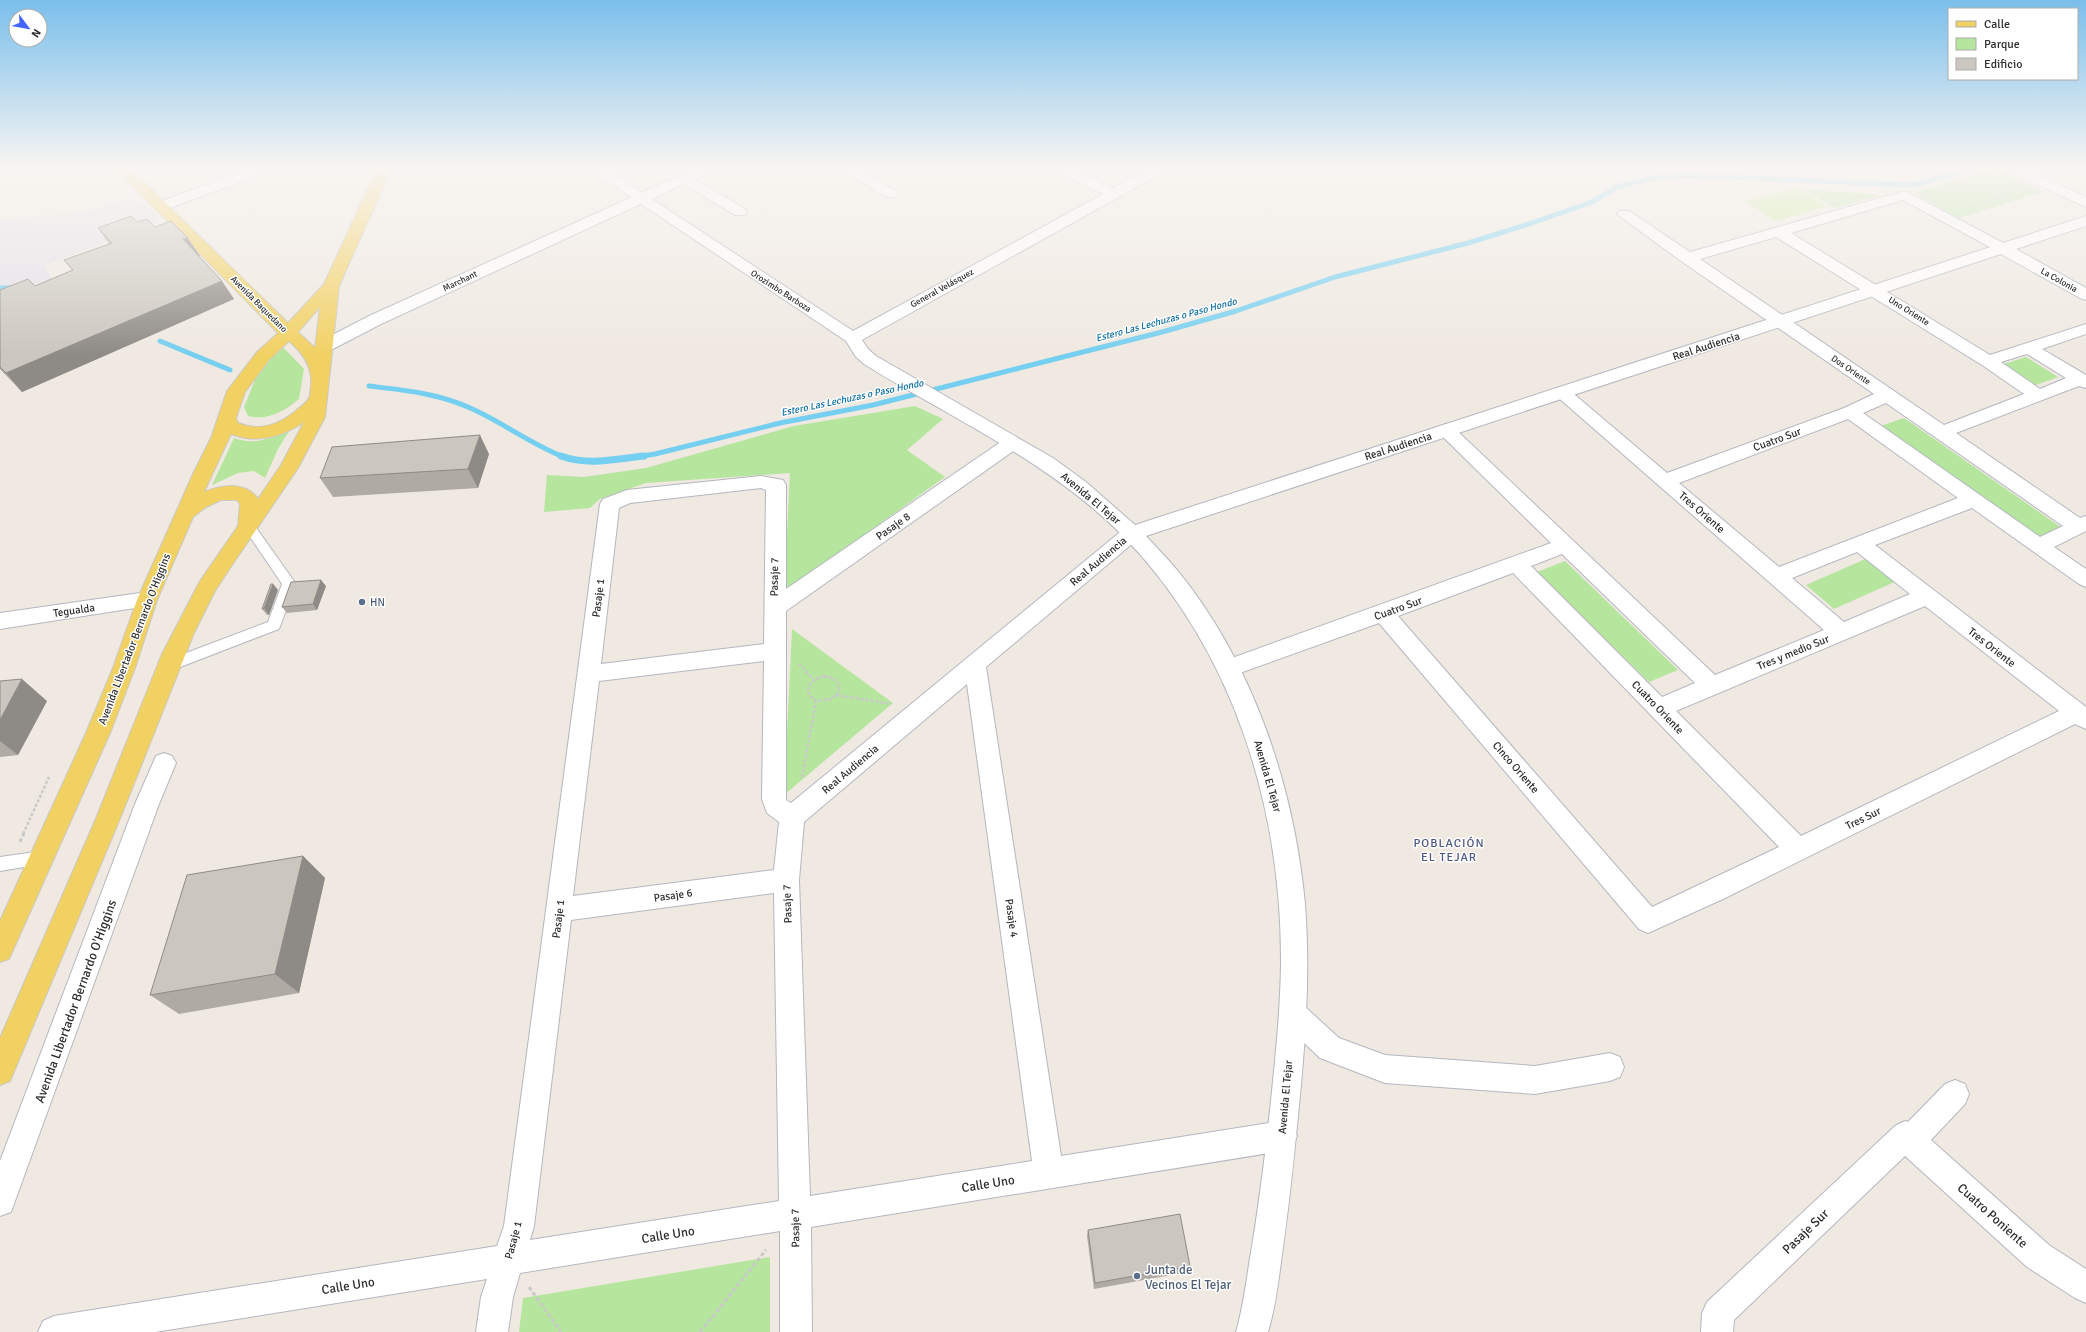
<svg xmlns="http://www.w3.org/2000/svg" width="2086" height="1332" font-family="Signika,sans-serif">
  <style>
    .industrial { fill: #e3e1e8 }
    .green { fill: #b6e59e }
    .pitch { fill: #c9ec9a }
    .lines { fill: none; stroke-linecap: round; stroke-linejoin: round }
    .stream-far1 { stroke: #75cff0; stroke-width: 5 }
    .stream { stroke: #75cff0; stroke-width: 7 }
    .lane-casing { stroke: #b4b7c1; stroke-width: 2 }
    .street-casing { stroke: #b4b7c1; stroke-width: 2 }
    .secondary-casing { stroke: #b4b7c1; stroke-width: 2 }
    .primary-casing { stroke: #c9c9c9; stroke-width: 2 }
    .path-far2 { stroke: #c9c9c9; stroke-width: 2; stroke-dasharray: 2 1.5; stroke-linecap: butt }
    .path-far1 { stroke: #c9c9c9; stroke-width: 2.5; stroke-dasharray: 3 2; stroke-linecap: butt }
    .path { stroke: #c9c9c9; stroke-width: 3; stroke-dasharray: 4 2.5; stroke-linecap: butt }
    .lane { fill: #fff; fill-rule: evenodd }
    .street { fill: #fff; fill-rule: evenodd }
    .secondary { fill: #fff; fill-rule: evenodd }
    .primary { fill: #f2d163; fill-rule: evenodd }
    .wall { fill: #afaba4 }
    .shaded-wall { fill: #8e8b86 }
    .building { fill: #cbc7bf; stroke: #8e8b86 }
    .service-dot { fill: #5c6f8a; stroke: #fff; stroke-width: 1.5 }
    .labels { text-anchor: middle; stroke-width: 3; stroke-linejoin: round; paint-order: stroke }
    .far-street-label { font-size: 9px; fill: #2e2e2e; stroke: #fff }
    .far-water-label { font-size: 10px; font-style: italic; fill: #0d6fa3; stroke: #fff }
    .street-label { font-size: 11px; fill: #2e2e2e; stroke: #fff }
    .service-label { font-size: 11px; fill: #4e5e75; stroke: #fff; text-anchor: start }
    .neighbourhood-label { font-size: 12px; letter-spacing: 1px; fill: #4d5680; stroke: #fff }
    .near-street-label { font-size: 13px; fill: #2e2e2e; stroke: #fff }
    .near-service-label { font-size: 13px; fill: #4e5e75; stroke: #fff; text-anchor: start }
  </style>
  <rect width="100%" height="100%" fill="#efe9e1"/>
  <path class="industrial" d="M132,196L146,205L161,221L43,266L56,283L0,315V220L84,212Z"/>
  <path class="green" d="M1992,169H1998L2042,192L1959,218L1914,193Z
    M1804,189L1882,195L1835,208Z
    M281,345L304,369L299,399C285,411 268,421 248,416L244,407L255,380Z
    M2026,357L2058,377L2036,385L2004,364Z
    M915,406L943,419L907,450L945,477L784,592L790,473L646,483L600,499L590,508L544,512L547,475L584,477L646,468L794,426Z
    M1904,418L2062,528L2038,538L1881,426Z
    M291,428L278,449L265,478L254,471L238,473L212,485L234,438C257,446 270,438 291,428Z
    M1870,557L1899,580L1834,609L1806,585Z
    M1565,561L1678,670L1649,682L1537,572Z
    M792,629L893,703L784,795Z
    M770,1257V1332H519L523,1298Z"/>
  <path class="pitch" d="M1797,188L1828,206L1775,221L1745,201Z"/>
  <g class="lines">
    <path class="stream-far1" d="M0,288H16
      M160,341L230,370
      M369,386C403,390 436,393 468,407C501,421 530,444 564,457
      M636,457L655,454L780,423L873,405L1162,332L1236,311L1335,277L1468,243L1529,224L1592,202L1617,187L1649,179L1683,175L1913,185L1974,169"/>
    <path class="stream" d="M561,456C588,466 616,459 644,456"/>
    <g class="lane-casing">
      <path id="lane" d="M248,521L252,522L296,584L279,629L175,669L170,670L165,669L163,665L165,661L268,622L282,584L242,525L244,522Z
        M42,851L48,853L50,858L48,863L0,871V857Z"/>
    </g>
    <g class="street-casing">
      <path id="street" d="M694,169H713L711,172L695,179L745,209L747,212L745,215H735L684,184L381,324L331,350L325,351L319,350L317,346L319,342L369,316Z
        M840,169H858L896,191L898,194L896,197H886Z
        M2008,169H2027L2086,197V207L2010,172Z
        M1905,191L2009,246L2012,249L2009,252H1999L1903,200L1791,233L1990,355L2086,324V334L2042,349L2086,375V388L2079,386L1956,433L2080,518L2086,516V531L2054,547L2086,569V587L2079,584L1972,508L1875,545L2086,707V729L2075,724L1723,899L1648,933L1639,929L1379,623L1237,674L1229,677L1221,674L1218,668L1221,662L1551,543L1440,434L1437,430L1440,426L1446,424L1452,426L1715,675L1824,630L1553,393L1556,389L1562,387L1568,389L1667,473L1844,408L1874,394L1681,261L1617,214L1619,211H1629L1690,252ZM1776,237L1982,365L2024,394L1944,425L1700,259ZM2027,354L2066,378L2040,389L2001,362ZM1886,403L2063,526L2040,537L1863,413ZM1848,419L1958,498L1779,567L1679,483ZM1857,552L1910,594L1844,622L1792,578ZM1562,554L1695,683L1662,697L1531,566ZM1513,573L1779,847L1652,907L1398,616ZM1925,606L2059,711L1801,836L1676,711Z
        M1012,437L1019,439L1021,443L1019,447L786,611V800L791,803L1125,528L1132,526L1139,528L1142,533L1139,538L986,667L1061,1156L1282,1121L1292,1126L1297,1136L1292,1146L1282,1151L811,1227L812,1332H780V1231L520,1273L513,1297L508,1332H476L481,1297L487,1279L155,1332H38L43,1321L54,1316L497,1246L504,1226L600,504L603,499L627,490L761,476L783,480L786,485V589L1005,439ZM761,488L766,490L764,644L601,664L619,508L630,503ZM764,661L762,799L767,813L779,822L774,870L573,896L599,681ZM967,684L1032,1161L810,1196L799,880L804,822ZM774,893L779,1201L530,1240L534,1226L571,920Z
        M147,592L154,595L157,600L154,605L0,629V613Z
        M164,753L172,756L176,763L159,804L15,1201L11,1212L0,1216V1161L135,804L156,756Z
        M1293,1001L1303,1005L1339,1038L1385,1055L1535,1066L1610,1053L1620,1057L1624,1067L1620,1077L1610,1081L1535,1094L1385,1083L1320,1058L1283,1023L1279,1014L1283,1005Z
        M1955,1080L1965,1084L1969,1094L1965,1104L1931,1140L2049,1245L2086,1269V1303L2075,1298L2027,1267L1905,1156L1734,1320L1733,1332H1701L1702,1313L1707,1302L1895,1126L1905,1121L1908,1122L1945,1084Z"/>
    </g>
    <g class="secondary-casing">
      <path id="secondary" d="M248,169H269L267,172L167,209H157L155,206L157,203Z
        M589,169H606L853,331L1103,194L1058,172L1056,169H1075L1113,188L1148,169H1166L1164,172L862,340L868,349L876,356L1053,458L1086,482L1135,525L2086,216V226L2016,249L2086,288V300L2080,298L2001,254L1146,536C1156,547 1167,558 1177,570C1253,663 1294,786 1305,904C1311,981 1304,1059 1296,1136C1292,1178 1287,1220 1281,1262C1278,1285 1275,1309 1268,1332H1236C1243,1308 1246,1283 1250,1258C1257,1218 1262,1178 1267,1138C1273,1081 1280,1022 1281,965C1282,809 1234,650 1123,536C1049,461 952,419 864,364L856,357L846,341Z"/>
    </g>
    <g class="primary-casing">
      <path id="primary" d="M116,169H131L288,323L324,284L377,169H391L339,286L325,417L298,468L230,568L215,591L194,633L119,821L10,1081L0,1085V1038L95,821L162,654L200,581L238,526L240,504L237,500H221L206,507L193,517L157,600L135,668L110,733L9,959L0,962V921L86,733L113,668L137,600L193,474L211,438L227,391L257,352L278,333ZM320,307L315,348L298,332ZM289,341C303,353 313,367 311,386C310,389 311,395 309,398C307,402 302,406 298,409C281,424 260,432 238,423L236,418L245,392L269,360ZM304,422L281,465L258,499C245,481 222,485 204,492L231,434C256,444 282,437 304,422Z"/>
    </g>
    <path class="path-far2" d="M1965,208L2011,193L2012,187"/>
    <path class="path-far1" d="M799,664L814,680
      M824,676C833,677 840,681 839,691L832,699L816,701L809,695L808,687L814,680Z
      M836,695L891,704
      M802,777L816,701
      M23,834L49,777"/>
    <path class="path" d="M20,842L24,833
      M529,1287L561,1332
      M700,1332L766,1250"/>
    <use href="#lane" class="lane"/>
    <use href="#street" class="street"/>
    <use href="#secondary" class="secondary"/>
    <use href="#primary" class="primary"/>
  </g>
  <path class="wall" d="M137,222L155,227L200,256H199L234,299L22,392L0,369V290L35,286L72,270L64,260L109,244L98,228Z
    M489,454L478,488L333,497L320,478Z
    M273,584L278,590L269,615H267L262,609Z
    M326,586L317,610L287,613L282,607Z
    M0,681L47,701L18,755L0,757Z
    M303,856L325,878L299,993L179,1014L150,995Z
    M1088,1230L1190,1266L1188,1272L1094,1289L1087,1236Z"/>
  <path class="shaded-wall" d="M188,238L200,256L195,258L183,239Z
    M222,281L234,299L22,392L6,373Z
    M480,435L489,454L478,488L468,469Z
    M321,580L326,586L317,610L313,604Z
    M273,584L278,590L269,615L264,608Z
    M22,679L47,701L18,755L0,741V720Z
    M303,856L325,878L299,993L275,974Z"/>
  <path class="building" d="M131,216L137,222L147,219L155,227L171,221L188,238L183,239L222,281L6,373L0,367V290L28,279L35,286L73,270L64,260L112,243L98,228Z
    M480,435L468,469L320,478L332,447Z
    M321,580L313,604L282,607L291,582Z
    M271,584H273L264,608L262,609Z
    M22,679L0,720V681Z
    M303,856L275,974L150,995L187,875Z
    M1180,1214L1190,1266L1095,1283L1088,1230Z"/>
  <linearGradient id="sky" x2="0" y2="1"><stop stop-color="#7abfeb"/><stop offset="0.47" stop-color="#f8f5f2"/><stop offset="1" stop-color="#f8f5f2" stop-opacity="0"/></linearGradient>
  <rect width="2086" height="356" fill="url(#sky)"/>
  <g class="service-dot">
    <circle cx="362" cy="602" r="4"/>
    <circle cx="1137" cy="1276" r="4"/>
  </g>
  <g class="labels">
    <g class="far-street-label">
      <text transform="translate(2059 280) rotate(29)" y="3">La Colonia</text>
      <text transform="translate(460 281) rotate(-25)" y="3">Marchant</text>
      <text transform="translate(942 288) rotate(-29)" y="3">General Velásquez</text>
      <text transform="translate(781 291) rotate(33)" y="3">Orozimbo Barboza</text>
      <text transform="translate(259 304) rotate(45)" y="3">Avenida Baquedano</text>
      <text transform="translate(1909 311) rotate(32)" y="3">Uno Oriente</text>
      <text transform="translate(1851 370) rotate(34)" y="3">Dos Oriente</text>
    </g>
    <g class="far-water-label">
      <text transform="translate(1166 319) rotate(-15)" y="4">Estero Las Lechuzas o Paso Hondo</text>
      <text transform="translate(852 397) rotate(-12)" y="4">Estero Las Lechuzas o Paso Hondo</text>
    </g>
    <g class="street-label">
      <text transform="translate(1706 346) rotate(-18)" y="4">Real Audiencia</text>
      <text transform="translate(1777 439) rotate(-20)" y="4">Cuatro Sur</text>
      <text transform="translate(1398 446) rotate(-18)" y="4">Real Audiencia</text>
      <text transform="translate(1091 498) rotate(40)" y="4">Avenida El Tejar</text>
      <text transform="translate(1702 512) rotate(41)" y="4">Tres Oriente</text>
      <text transform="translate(893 526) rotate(-35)" y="4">Pasaje 8</text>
      <text transform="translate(1098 561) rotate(-40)" y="4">Real Audiencia</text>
      <text transform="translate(774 577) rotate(-89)" y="4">Pasaje 7</text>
      <text transform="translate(598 598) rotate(-83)" y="4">Pasaje 1</text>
      <text transform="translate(1398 608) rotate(-20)" y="4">Cuatro Sur</text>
      <text transform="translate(74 610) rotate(-8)" y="4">Tegualda</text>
      <text transform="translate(134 639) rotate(-69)" y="4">Avenida Libertador Bernardo O'Higgins</text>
      <text transform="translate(1992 647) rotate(38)" y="4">Tres Oriente</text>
      <text transform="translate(1793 652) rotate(-22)" y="4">Tres y medio Sur</text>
      <text transform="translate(1658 707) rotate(46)" y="4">Cuatro Oriente</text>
      <text transform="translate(1516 767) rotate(49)" y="4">Cinco Oriente</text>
      <text transform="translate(850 769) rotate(-40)" y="4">Real Audiencia</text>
      <text transform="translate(1268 776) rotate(74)" y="4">Avenida El Tejar</text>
      <text transform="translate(1863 818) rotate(-26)" y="4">Tres Sur</text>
      <text transform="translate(673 895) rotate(-8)" y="4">Pasaje 6</text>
      <text transform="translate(787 904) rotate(-92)" y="4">Pasaje 7</text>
      <text transform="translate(1012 918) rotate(82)" y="4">Pasaje 4</text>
      <text transform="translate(558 919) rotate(-83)" y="4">Pasaje 1</text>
      <text transform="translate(1285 1097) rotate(-85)" y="4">Avenida El Tejar</text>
      <text transform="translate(795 1228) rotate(-91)" y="4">Pasaje 7</text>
      <text transform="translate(513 1240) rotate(-75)" y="4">Pasaje 1</text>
    </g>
    <g class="service-label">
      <text x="370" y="606">HN</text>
    </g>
    <g class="neighbourhood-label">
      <text x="1449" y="847">POBLACIÓN<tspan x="1449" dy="14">EL TEJAR</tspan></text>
    </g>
    <g class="near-street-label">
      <text transform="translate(75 1001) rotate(-70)" y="5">Avenida Libertador Bernardo O'Higgins</text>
      <text transform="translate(988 1183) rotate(-9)" y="5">Calle Uno</text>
      <text transform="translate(1993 1215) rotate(42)" y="5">Cuatro Poniente</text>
      <text transform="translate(1805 1231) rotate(-44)" y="5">Pasaje Sur</text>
      <text transform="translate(668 1234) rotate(-9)" y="5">Calle Uno</text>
      <text transform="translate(348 1285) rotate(-9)" y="5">Calle Uno</text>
    </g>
    <g class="near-service-label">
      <text x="1145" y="1274">Junta de<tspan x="1145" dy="15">Vecinos El Tejar</tspan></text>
    </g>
  </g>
  <rect x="1948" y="8" width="130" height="72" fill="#ffffff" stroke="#ababab"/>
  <rect x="1956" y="21" width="20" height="6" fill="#f2d163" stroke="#ababab"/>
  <text x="1984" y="28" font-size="12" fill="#2e2e2e">Calle</text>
  <rect x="1956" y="38" width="20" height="12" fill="#b6e59e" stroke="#ababab"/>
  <text x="1984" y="48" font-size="12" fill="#2e2e2e">Parque</text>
  <rect x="1956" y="58" width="20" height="12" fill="#cbc7bf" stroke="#ababab"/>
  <text x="1984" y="68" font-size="12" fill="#2e2e2e">Edificio</text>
  <g transform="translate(28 28) rotate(122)"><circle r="19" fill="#ffffff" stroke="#ababab"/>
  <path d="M0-3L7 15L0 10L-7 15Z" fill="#4264fb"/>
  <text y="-6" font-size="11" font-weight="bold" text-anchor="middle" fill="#2e2e2e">N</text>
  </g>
</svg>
